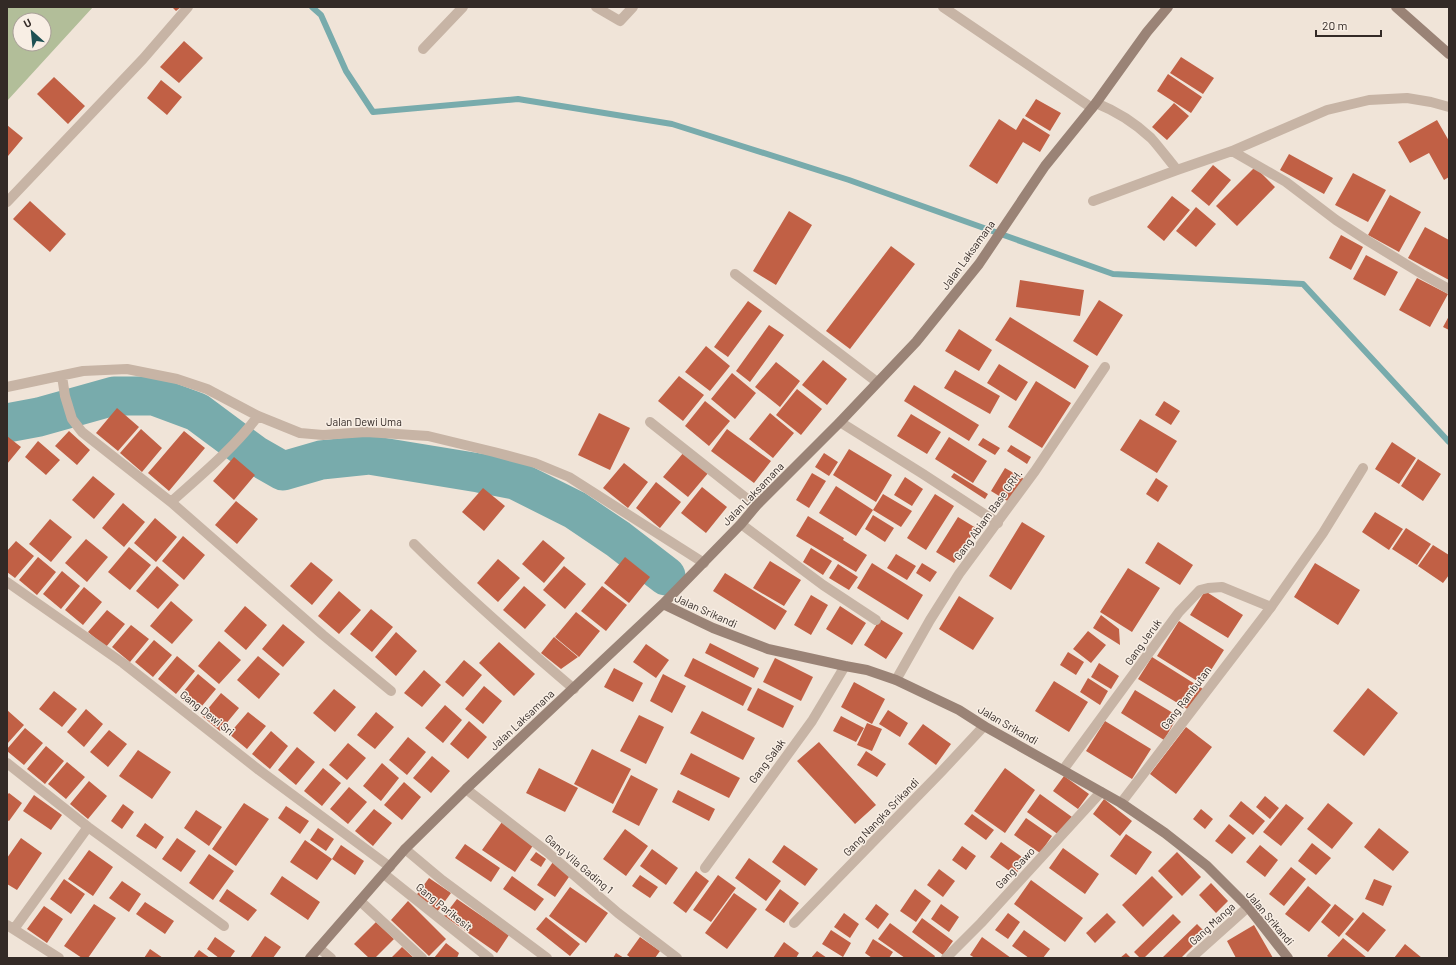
<svg xmlns="http://www.w3.org/2000/svg" width="1456" height="965" font-family="Barlow,sans-serif">
  <style>
    .green { fill: #b2be99; fill-rule: evenodd }
    .lines { fill: none; stroke-linecap: round; stroke-linejoin: round }
    .stream { stroke: #78abac; stroke-width: 6 }
    .river { stroke: #78abac; stroke-width: 39 }
    .building { fill: #c16045 }
    .lane { stroke: #c7b4a5; stroke-width: 10 }
    .street { stroke: #c7b4a5; stroke-width: 10 }
    .secondary { stroke: #9a8376; stroke-width: 10 }
    .labels { text-anchor: middle; stroke-width: 3; stroke-linejoin: round; paint-order: stroke }
    .street-label { font-size: 11px; fill: #332a26; stroke: #f8eee4 }
  </style>
  <rect width="100%" height="100%" fill="#f0e4d8"/>
  <path class="green" d="M7,7H93L7,101ZM20,20H44V44H20Z"/>
  <g class="lines">
    <path class="stream" d="M312,7L321,15L346,71L373,112L518,99L672,124L849,180L1113,274L1303,284L1449,442"/>
    <path class="river" d="M7,423L39,417L114,396H154L197,412L255,455L283,471L321,460L369,455L479,473L515,480L575,510L618,539L666,576"/>
  </g>
  <path class="building" d="M172,7H181L176,11Z
    M184,41L203,58L179,83L160,67Z
    M1181,57L1214,78L1203,94L1170,73Z
    M1168,74L1202,97L1191,113L1157,91Z
    M54,77L85,106L68,124L37,94Z
    M161,80L182,97L167,115L147,98Z
    M1036,99L1061,113L1050,131L1025,116Z
    M1174,103L1189,116L1167,140L1152,127Z
    M1023,118L1050,135L1040,152L1023,142L997,184L969,166L999,119L1016,130Z
    M1437,120L1449,141V177L1444,180L1429,153L1410,163L1398,142Z
    M7,125L23,138L8,156L7,155Z
    M1289,154L1333,178L1324,194L1280,170Z
    M1213,165L1231,180L1209,206L1191,191Z
    M1255,167L1275,187L1237,226L1216,206Z
    M1353,173L1386,190L1368,222L1335,205Z
    M1390,195L1421,212L1399,252L1368,235Z
    M1172,196L1190,210L1164,241L1147,227Z
    M30,201L66,234L50,252L13,219Z
    M1196,207L1216,224L1196,247L1176,231Z
    M789,211L812,225L776,285L753,271Z
    M1425,227L1449,240V280L1408,258Z
    M1341,235L1363,247L1351,270L1329,258Z
    M891,246L915,264L850,349L826,331Z
    M1366,255L1398,272L1385,296L1353,279Z
    M1417,278L1448,294L1430,327L1399,310Z
    M1020,280L1084,290L1080,316L1016,307Z
    M1099,300L1123,315L1097,356L1073,341Z
    M748,301L762,311L728,357L714,347Z
    M1449,316V330L1443,327Z
    M1010,317L1089,366L1075,389L995,340Z
    M769,325L784,335L750,382L736,371Z
    M959,329L992,350L979,371L945,351Z
    M706,346L730,366L710,391L685,372Z
    M823,360L847,379L827,405L802,385Z
    M776,362L800,381L780,407L755,387Z
    M999,364L1028,382L1016,401L987,383Z
    M955,370L1000,396L990,414L944,388Z
    M732,373L756,393L735,419L711,399Z
    M679,376L704,395L683,421L658,401Z
    M1036,381L1071,403L1042,448L1008,427Z
    M914,385L979,425L969,441L904,401Z
    M797,389L822,409L801,435L776,415Z
    M705,401L730,421L709,446L685,426Z
    M1164,401L1180,411L1171,425L1155,415Z
    M117,408L139,427L118,451L96,433Z
    M599,413L630,428L610,470L578,455Z
    M770,413L794,433L773,458L749,439Z
    M911,414L941,432L927,454L897,436Z
    M1140,419L1177,441L1157,473L1120,450Z
    M141,429L162,448L142,472L120,453Z
    M727,429L771,461L754,483L711,451Z
    M69,431L90,450L77,465L55,446Z
    M184,431L205,448L169,491L148,473Z
    M7,436L21,447L7,464Z
    M949,437L987,461L973,483L935,459Z
    M983,438L1000,448L995,455L978,445Z
    M38,441L60,460L46,475L25,457Z
    M1392,442L1416,458L1399,484L1375,469Z
    M1011,445L1031,457L1027,464L1007,451Z
    M849,449L892,475L876,502L833,475Z
    M684,452L709,472L688,497L663,477Z
    M824,453L838,462L829,476L815,467Z
    M234,457L255,475L234,500L213,481Z
    M1418,459L1441,474L1423,501L1401,486Z
    M624,463L648,482L628,508L603,488Z
    M1005,468L1024,479L1009,502L991,491Z
    M812,473L826,481L809,508L796,500Z
    M954,473L988,494L985,499L951,477Z
    M93,476L115,494L94,519L72,500Z
    M905,477L923,489L912,506L894,495Z
    M1156,478L1168,486L1158,502L1146,494Z
    M656,482L681,502L660,528L636,508Z
    M836,486L873,510L883,494L912,511L901,527L873,510L856,536L819,513Z
    M702,487L727,507L706,533L681,513Z
    M483,488L505,506L484,531L462,512Z
    M935,494L954,506L926,550L907,538Z
    M236,501L258,519L237,544L215,525Z
    M123,503L145,522L124,547L102,528Z
    M1375,512L1403,529L1389,550L1362,532Z
    M873,515L894,528L885,542L865,529Z
    M808,516L844,538L843,540L867,555L856,572L796,536Z
    M958,517L976,528L954,563L936,552Z
    M155,518L177,537L156,562L134,543Z
    M50,519L72,537L51,562L29,544Z
    M1022,522L1045,536L1011,590L989,576Z
    M1406,528L1431,544L1417,565L1392,549Z
    M183,536L205,555L184,580L162,561Z
    M86,539L108,557L87,582L65,563Z
    M543,540L565,558L544,583L522,564Z
    M16,541L34,556L15,578L7,572V551Z
    M1158,542L1193,565L1180,585L1145,563Z
    M1433,545L1449,555V575L1443,583L1418,566Z
    M129,547L151,565L130,590L108,572Z
    M811,548L832,561L823,575L803,562Z
    M896,554L916,566L907,580L887,568Z
    M38,557L56,572L37,595L19,580Z
    M625,557L650,577L629,603L604,583Z
    M498,559L520,578L498,602L477,583Z
    M770,561L801,580L784,606L753,588Z
    M311,562L333,580L312,605L290,586Z
    M872,563L923,595L908,620L857,588Z
    M922,563L937,572L930,582L916,573Z
    M1315,563L1360,590L1338,625L1294,597Z
    M838,564L858,577L849,590L829,578Z
    M157,566L179,585L158,609L136,591Z
    M564,566L586,584L565,609L543,590Z
    M1128,568L1160,588L1132,632L1100,612Z
    M62,571L80,586L61,609L43,594Z
    M725,573L787,611L775,630L713,591Z
    M524,586L546,605L525,629L503,610Z
    M602,586L627,605L606,631L581,611Z
    M84,587L102,602L83,625L65,610Z
    M339,591L361,610L339,634L318,616Z
    M1205,591L1243,615L1228,638L1190,615Z
    M811,595L828,605L811,635L794,625Z
    M959,596L994,618L973,650L939,629Z
    M171,601L193,620L172,644L150,626Z
    M245,606L267,625L246,650L224,631Z
    M840,606L866,623L852,645L826,629Z
    M371,609L393,627L372,652L350,634Z
    M107,610L125,624L106,647L88,632Z
    M576,612L600,631L579,657L555,637Z
    M1101,615L1119,629L1120,645L1093,628Z
    M880,619L903,633L886,659L864,645Z
    M1179,621L1224,650L1202,684L1157,656Z
    M283,624L305,642L283,667L262,649Z
    M131,625L149,639L130,662L112,647Z
    M1088,631L1106,645L1091,663L1073,649Z
    M396,632L417,651L396,676L375,657Z
    M554,637L578,657L561,669L541,653Z
    M154,640L172,655L153,677L135,662Z
    M219,641L241,660L219,684L198,666Z
    M499,642L535,674L514,696L479,663Z
    M710,643L759,668L754,678L705,653Z
    M646,644L669,660L656,678L633,662Z
    M1068,652L1084,662L1076,675L1060,665Z
    M177,656L195,671L176,694L158,679Z
    M258,656L280,674L259,699L237,680Z
    M1152,657L1203,689L1189,710L1138,679Z
    M693,658L752,688L743,706L684,676Z
    M775,658L813,677L801,701L763,682Z
    M464,660L482,675L463,697L445,682Z
    M1099,663L1119,676L1111,689L1091,677Z
    M614,668L643,683L633,702L604,687Z
    M424,670L441,685L422,707L404,693Z
    M198,674L216,689L197,712L179,697Z
    M663,674L686,686L672,713L650,701Z
    M1088,678L1108,691L1100,705L1080,692Z
    M1054,681L1088,702L1069,732L1035,711Z
    M854,682L885,699L872,724L841,707Z
    M484,686L502,701L483,724L465,709Z
    M758,688L794,706L783,728L747,710Z
    M1368,688L1398,713L1364,756L1333,731Z
    M334,689L356,707L335,732L313,713Z
    M1135,690L1178,716L1164,740L1121,713Z
    M54,691L77,709L62,727L39,709Z
    M221,693L239,708L220,731L202,716Z
    M445,705L462,720L443,743L425,728Z
    M86,709L103,724L84,747L67,732Z
    M7,710L24,725L7,744Z
    M888,710L908,723L900,737L879,724Z
    M702,711L755,738L743,760L690,733Z
    M248,712L266,726L247,749L229,734Z
    M376,712L394,727L375,749L357,735Z
    M639,715L664,727L646,764L620,751Z
    M841,716L864,728L856,742L833,731Z
    M469,721L487,737L468,759L450,744Z
    M1105,721L1151,749L1132,779L1086,751Z
    M867,723L882,729L872,751L857,745Z
    M923,724L951,744L936,765L908,744Z
    M1186,727L1212,747L1176,794L1150,774Z
    M25,728L43,743L24,765L7,751V749Z
    M109,730L127,744L108,767L90,752Z
    M271,731L288,746L270,769L252,754Z
    M408,737L426,752L407,775L389,760Z
    M819,742L876,805L855,824L797,761Z
    M348,743L366,758L347,780L329,765Z
    M46,746L64,761L45,784L27,769Z
    M297,747L315,762L296,785L278,770Z
    M592,749L631,769L613,804L574,784Z
    M138,750L171,772L152,799L119,776Z
    M866,751L886,764L877,777L857,765Z
    M691,753L740,778L729,798L680,774Z
    M432,756L450,771L431,793L413,778Z
    M67,762L85,777L66,799L48,784Z
    M382,763L399,778L381,801L363,786Z
    M323,768L341,783L322,806L304,791Z
    M539,768L578,788L565,812L526,793Z
    M1005,768L1035,790L1005,833L974,811Z
    M631,775L658,789L639,826L612,812Z
    M1064,776L1089,794L1078,809L1053,791Z
    M89,781L107,796L88,819L70,804Z
    M404,782L421,797L402,820L384,805Z
    M349,787L367,802L348,824L330,809Z
    M678,790L715,809L709,821L672,802Z
    M9,793L22,803L9,821L7,820V795Z
    M1040,794L1072,817L1059,835L1027,812Z
    M34,795L62,815L51,830L23,811Z
    M1265,796L1279,808L1270,819L1256,807Z
    M1104,799L1132,821L1120,836L1093,814Z
    M1241,801L1265,821L1253,835L1229,816Z
    M244,803L269,819L236,866L212,849Z
    M1328,803L1353,823L1332,849L1307,829Z
    M123,804L134,812L122,829L111,821Z
    M1286,804L1304,818L1281,846L1263,832Z
    M286,806L309,821L300,834L278,818Z
    M374,809L392,823L373,846L355,831Z
    M1201,809L1213,819L1205,829L1193,819Z
    M196,810L222,827L209,846L184,828Z
    M972,814L994,830L986,840L964,824Z
    M1026,818L1052,836L1040,853L1014,835Z
    M502,822L534,844L515,872L482,850Z
    M145,823L164,837L156,849L136,836Z
    M1229,824L1246,838L1232,854L1215,841Z
    M318,828L334,839L326,851L310,840Z
    M1379,828L1409,852L1393,871L1364,847Z
    M625,829L648,846L626,876L603,859Z
    M1126,834L1152,852L1136,875L1110,856Z
    M21,838L42,853L17,890L7,884V858Z
    M177,838L196,851L181,872L162,859Z
    M305,840L332,859L317,880L290,862Z
    M1001,842L1026,860L1015,875L990,857Z
    M1312,843L1331,858L1316,875L1298,861Z
    M465,844L500,868L491,882L455,858Z
    M341,845L364,861L355,875L332,859Z
    M784,845L818,869L805,886L772,862Z
    M1260,845L1278,860L1265,877L1246,862Z
    M962,846L976,856L966,870L952,860Z
    M1063,848L1099,874L1085,894L1049,868Z
    M652,849L678,868L666,885L640,866Z
    M89,850L113,867L93,896L68,879Z
    M536,852L546,859L541,867L530,860Z
    M1177,852L1201,877L1182,896L1158,871Z
    M209,854L234,871L213,900L189,883Z
    M749,858L781,881L766,901L735,878Z
    M553,862L571,874L555,897L537,885Z
    M1291,867L1306,879L1284,906L1269,894Z
    M939,869L955,881L943,897L927,885Z
    M696,871L709,881L686,913L673,903Z
    M640,875L658,887L650,898L632,886Z
    M718,875L736,888L711,922L693,910Z
    M282,876L320,902L308,920L270,894Z
    M512,876L544,899L535,911L503,889Z
    M1152,876L1173,897L1143,927L1122,905Z
    M429,878L451,893L437,912L415,897Z
    M64,879L85,894L71,914L50,899Z
    M1374,879L1392,886L1383,906L1365,899Z
    M1031,880L1083,918L1065,942L1014,904Z
    M122,881L141,894L129,912L109,898Z
    M1211,883L1228,901L1216,913L1199,895Z
    M1308,886L1331,905L1309,932L1285,914Z
    M570,887L608,913L586,943L549,916Z
    M227,889L257,910L248,921L219,901Z
    M780,889L799,903L784,923L765,910Z
    M915,889L931,901L916,922L900,911Z
    M734,893L757,909L727,949L705,933Z
    M457,899L509,935L497,953L444,916Z
    M408,901L446,939L429,956L391,920Z
    M145,902L174,921L165,934L136,914Z
    M94,904L116,918L88,958H82L64,946Z
    M876,904L889,914L878,929L865,919Z
    M941,904L959,917L949,932L931,919Z
    M1335,904L1354,919L1339,937L1321,922Z
    M44,906L63,919L47,943L27,929Z
    M1363,912L1386,930L1368,952L1345,934Z
    M844,913L859,924L850,938L834,927Z
    M1008,913L1020,922L1008,939L995,930Z
    M1107,913L1116,922L1095,943L1086,933Z
    M1173,914L1181,922L1144,958H1140L1134,952Z
    M546,917L580,944L570,956L536,929Z
    M922,918L953,941L943,955L912,932Z
    M376,922L394,939L375,958H369L354,944Z
    M890,923L935,956L934,958H905L878,939Z
    M1197,924L1206,933L1181,958H1162Z
    M1254,925L1273,958H1236L1227,941Z
    M831,930L851,943L843,957L822,944Z
    M1024,930L1050,949L1043,958H1029L1012,946Z
    M265,936L281,947L273,958H250Z
    M215,937L235,951L230,958H219L207,949Z
    M640,937L660,951L655,958H631L627,955Z
    M982,937L1011,958H975L970,955Z
    M1343,938L1367,958H1330L1327,956Z
    M873,939L893,952L889,958H872L865,953Z
    M784,942L799,953L796,958H773Z
    M446,943L459,953L457,958H434Z
    M1405,944L1422,958H1394Z
    M402,947L414,958H391Z
    M150,949L163,958H144Z
    M199,950L210,958H193Z
    M817,951L827,958H811Z
    M616,953L624,958H613Z
    M1126,953L1131,958H1120Z"/>
  <g class="lines">
    <path class="lane" d="M896,680L930,620L959,574L1035,471L1105,367
      M1063,770L1179,612L1200,590L1208,588L1222,587L1271,607L1323,533L1363,468
      M360,901L422,958
      M319,948L331,958"/>
    <path class="street" d="M596,7L620,21L633,7
      M943,7L1092,108
      M423,49L463,7
      M1096,103C1116,111 1135,123 1151,138C1160,148 1168,159 1177,170
      M1232,151L1286,182L1336,220L1368,241L1422,274L1449,289
      M1093,201L1177,170L1232,151L1327,110L1369,100L1407,98L1431,102L1449,107
      M7,202L143,59L188,7
      M735,274L877,382
      M62,376L65,396L72,419L82,432L171,502L323,635L391,691
      M7,387L83,371L127,369L177,379L207,389L258,416L300,433L323,435L366,432L428,436L494,452L535,463L569,477L704,563
      M650,422L756,506
      M840,422L923,474L998,523
      M171,502C201,475 233,449 258,416
      M741,524L823,585L876,620
      M414,544C465,595 519,642 574,689
      M7,582L123,663L259,770L390,867
      M7,763L88,827L224,926
      M466,789L546,851L618,913L677,958
      M1121,803L1271,607
      M405,849L442,880L547,958
      M705,868L812,721L845,666
      M384,874L489,958
      M794,923L942,771L984,726
      M7,925L59,958
      M14,929L88,827
      M946,958L981,923L1101,792
      M1191,958L1248,907"/>
    <path class="secondary" d="M1396,7L1449,54
      M663,604L713,628L768,649L845,666L867,670L896,680L959,710L984,726L1121,803L1165,833L1207,866L1248,907L1288,958
      M310,958L405,849L466,789L663,604L741,524L756,506L840,422L916,342L979,264L1045,166L1096,103L1147,32L1168,7"/>
  </g>
  <g class="labels">
    <g class="street-label">
      <text transform="translate(968 255) rotate(-54)" y="4">Jalan Laksamana</text>
      <text x="364" y="426">Jalan Dewi Uma</text>
      <text transform="translate(753 494) rotate(-46)" y="4">Jalan Laksamana</text>
      <text transform="translate(988 515) rotate(-54)" y="4">Gang Abiam Base GRH.</text>
      <text transform="translate(706 611) rotate(24)" y="4">Jalan Srikandi</text>
      <text transform="translate(1143 642) rotate(-54)" y="4">Gang Jeruk</text>
      <text transform="translate(1186 698) rotate(-53)" y="4">Gang Rambutan</text>
      <text transform="translate(207 713) rotate(38)" y="4">Gang Dewi Sri</text>
      <text transform="translate(522 720) rotate(-43)" y="4">Jalan Laksamana</text>
      <text transform="translate(1008 725) rotate(30)" y="4">Jalan Srikandi</text>
      <text transform="translate(767 761) rotate(-53)" y="4">Gang Salak</text>
      <text transform="translate(881 817) rotate(-46)" y="4">Gang Nangka Srikandi</text>
      <text transform="translate(579 864) rotate(40)" y="4">Gang Vila Gading 1</text>
      <text transform="translate(1015 868) rotate(-47)" y="4">Gang Sawo</text>
      <text transform="translate(444 907) rotate(39)" y="4">Gang Parikesit</text>
      <text transform="translate(1270 918) rotate(50)" y="4">Jalan Srikandi</text>
      <text transform="translate(1212 924) rotate(-42)" y="4">Gang Manga</text>
    </g>
  </g>
  <rect width="1456" height="965" fill="none" stroke="#332a26" stroke-width="16"/>
  <g transform="translate(32 32) rotate(333)"><circle r="19" fill="#f8eee4" stroke="#a9a098"/>
  <path d="M0-3L7 15L0 10L-7 15Z" fill="#1d5053"/>
  <text y="-6" font-size="11" font-weight="bold" text-anchor="middle" fill="#332a26">U</text>
  </g>
  <path d="M1316 30v6h65v-6" fill="none" stroke="#332a26" stroke-width="2"/>
  <text x="1322" y="30" font-size="12" fill="#332a26" stroke="#f8eee4" stroke-width="3" paint-order="stroke">20 m</text>
</svg>
